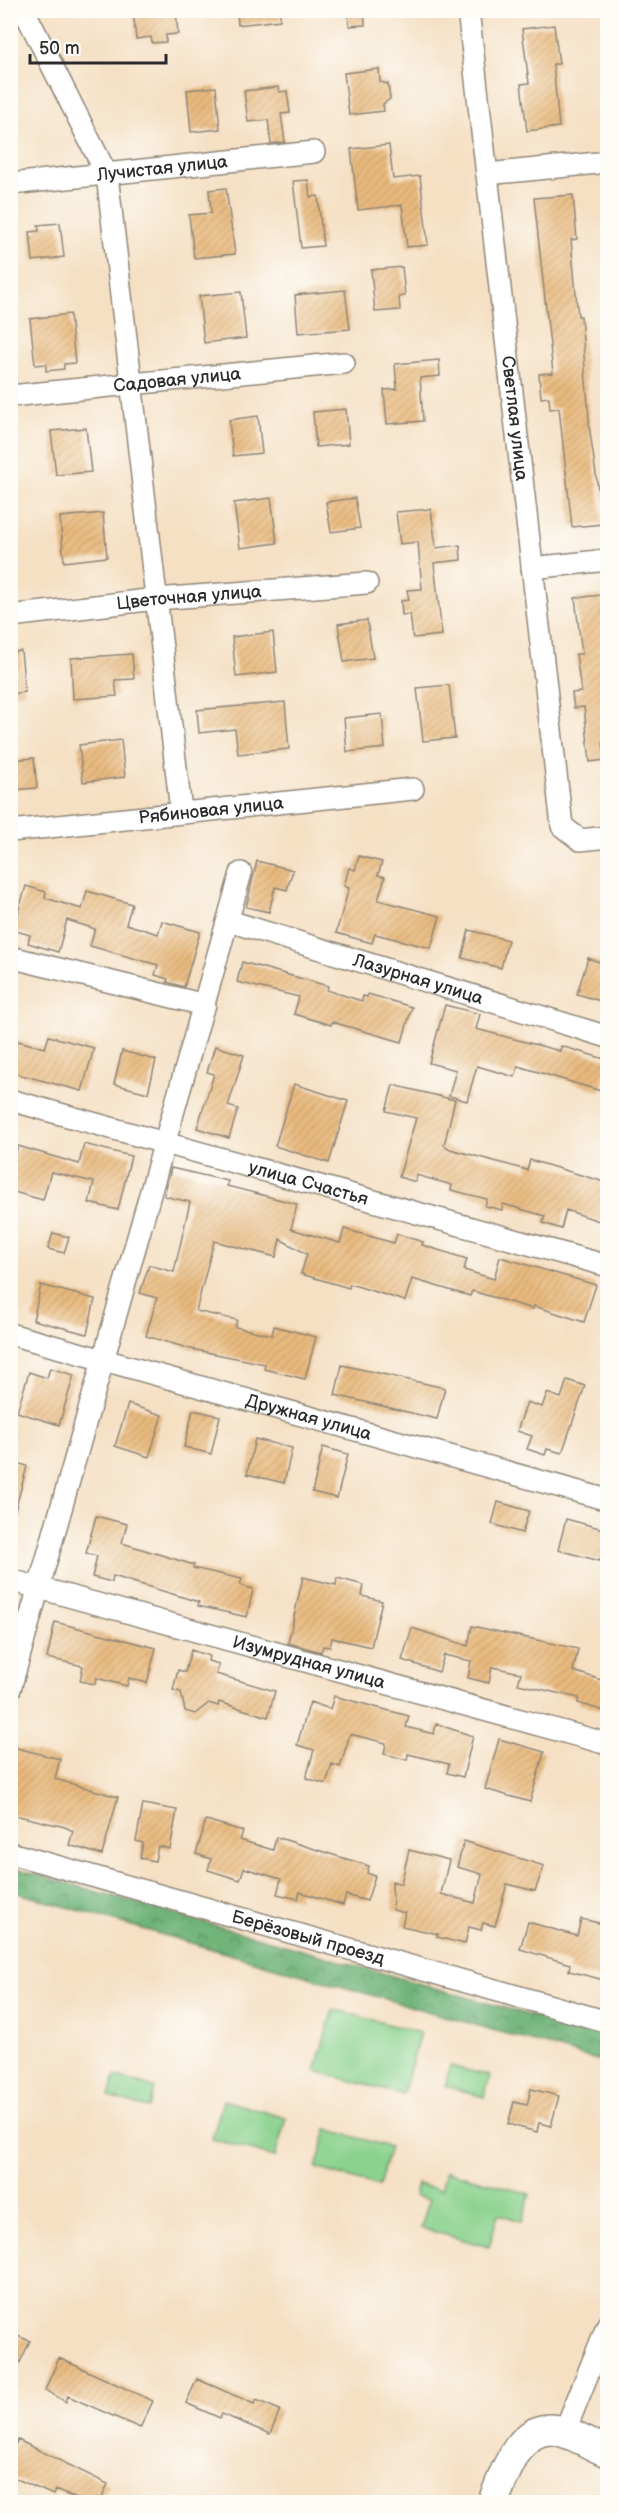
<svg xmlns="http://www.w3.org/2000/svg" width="618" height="2513" font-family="'Balsamiq Sans',sans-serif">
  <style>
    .forest { fill: url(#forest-crowns); stroke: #4e7052; stroke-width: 1.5 }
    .pitch { fill: #8bd28e; stroke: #5b7e5c; stroke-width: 1.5 }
    .building { fill: url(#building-hatch) }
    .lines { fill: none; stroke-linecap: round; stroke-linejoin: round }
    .street-casing { stroke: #908678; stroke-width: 24 }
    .secondary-casing { stroke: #908678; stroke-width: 33 }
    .street { stroke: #fff; stroke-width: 21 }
    .secondary { stroke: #fff; stroke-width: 30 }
    .labels { text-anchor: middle; stroke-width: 4.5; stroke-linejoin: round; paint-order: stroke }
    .street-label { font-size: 18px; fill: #2b2b2b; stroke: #fdfcf7 }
  </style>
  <defs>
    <pattern id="forest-crowns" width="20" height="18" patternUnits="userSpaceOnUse" patternTransform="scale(1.5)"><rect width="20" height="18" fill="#70b479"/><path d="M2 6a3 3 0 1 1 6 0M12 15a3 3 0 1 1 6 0" fill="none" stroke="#5c9363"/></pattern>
    <pattern id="building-hatch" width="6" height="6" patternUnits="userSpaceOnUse" patternTransform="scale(1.5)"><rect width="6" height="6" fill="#e9ba7e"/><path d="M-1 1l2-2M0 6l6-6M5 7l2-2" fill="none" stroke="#c8a06d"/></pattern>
  </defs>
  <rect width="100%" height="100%" fill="#fdfcf7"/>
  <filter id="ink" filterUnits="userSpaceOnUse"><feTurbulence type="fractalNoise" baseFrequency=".0167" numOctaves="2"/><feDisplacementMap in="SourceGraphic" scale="12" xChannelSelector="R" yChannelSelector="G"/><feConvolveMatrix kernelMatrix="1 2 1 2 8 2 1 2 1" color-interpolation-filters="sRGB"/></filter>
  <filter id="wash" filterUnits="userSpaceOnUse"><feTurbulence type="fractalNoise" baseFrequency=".008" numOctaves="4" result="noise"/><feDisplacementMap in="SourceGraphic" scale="24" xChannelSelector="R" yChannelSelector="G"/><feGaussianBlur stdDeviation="1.35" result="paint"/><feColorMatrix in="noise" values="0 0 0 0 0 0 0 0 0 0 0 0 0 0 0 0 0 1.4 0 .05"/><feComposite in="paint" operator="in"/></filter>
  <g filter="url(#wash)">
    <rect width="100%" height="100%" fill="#f5e0c4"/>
    <path class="forest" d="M11,1867L607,2037V2063L11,1891Z"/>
    <path class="pitch" d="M333,2009L420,2033L403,2095L315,2071Z
      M450,2066L490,2076L484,2097L445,2086Z
      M115,2076L155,2088L149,2108L109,2097Z
      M223,2100L286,2118L275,2157L212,2139Z
      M327,2129L390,2147L379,2186L316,2168Z
      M446,2171L530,2194L522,2221L498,2214L489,2247L421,2228L429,2200L414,2196L417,2184L441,2190Z"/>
    <g id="blocks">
      <path class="building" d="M133,10H176L178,34L166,35V42L152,43L151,37L136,39Z
        M237,10H280V20L238,25Z
        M348,10H364L365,25L349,26Z
        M554,25L559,64H553L559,127L527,131L521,84L529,83L522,29Z
        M379,69L380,82L388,84L390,99L383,104L384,111L349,115L344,73Z
        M216,87L220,129L191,132L187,90Z
        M278,87L279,92L287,91L290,113L281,114L285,142L271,144L268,120L248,122L244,91Z
        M389,145L393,179L420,176L428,245L407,247L402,205L358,210L351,149Z
        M308,180L310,197L318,196L323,246L301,248L293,181Z
        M226,188L235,254L194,258L189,215L211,213L209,190Z
        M573,195L577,239L571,240L578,316H581L590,432L603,524L572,527L559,408L550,409L549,397L541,398L539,374L553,373L534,198Z
        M60,223L64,257L33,261L30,232L39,231L38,225Z
        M402,267L405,296L399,297L400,310L375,312L371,270Z
        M345,290L350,329L298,333L295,295Z
        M241,292L246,338L204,343L199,296Z
        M70,314L75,363L64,364V369L46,371V364L35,365L30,319Z
        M439,360L440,376L420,378L423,421L387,424L384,390L397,389L395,364Z
        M346,409L349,444L316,447L313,412Z
        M258,416L262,453L233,456L229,420Z
        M86,428L91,472L56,475L51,431Z
        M271,498L277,543L240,548L234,503Z
        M355,498L360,528L331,532L326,502Z
        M431,509L436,548L460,545L461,560L434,563L442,635L413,638L410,614L402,615L401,601L409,600L407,590L422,589L418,542L400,544L396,512Z
        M103,513L107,557L64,562L60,517Z
        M601,595L608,654V682L604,683L608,741L603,742L605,760L590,762L584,707L574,708L572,693L581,692L576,654H582L575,598Z
        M367,620L373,658L344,662L338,624Z
        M273,632L277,672L236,677L232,637Z
        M21,651L25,692L10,694V652Z
        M132,654L134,679L115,680L117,696L73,699L71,658Z
        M449,685L455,738L423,741L417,688Z
        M285,702L289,749L238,754L235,729L199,733L197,710Z
        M382,714L385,748L347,752L344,718Z
        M121,740L125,777L83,782L79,745Z
        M34,758L37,788L10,790V760Z
        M359,856L382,862L378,875L385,877L378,900L440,916L431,948L375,934L372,943L336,933L349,888L344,886L349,868L355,870Z
        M257,861L293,870L287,890L275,887L269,912L246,907Z
        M26,886L46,892L45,898L82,909L87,891L132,904L126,924L158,934L162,921L200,932L184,987L167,982L168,979L155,975L158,965L90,946L95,929L67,920L58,952L28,943L30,935L13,930Z
        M469,930L508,940L501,968L462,958Z
        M588,958L608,965V1003L577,994Z
        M242,962L328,986L327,990L362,1001L363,996L367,997L368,994L412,1007L402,1042L332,1022L331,1025L294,1014L299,997L237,982Z
        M445,1005L480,1014L476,1029L560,1051L561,1046L608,1060L601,1091L518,1066L515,1077L477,1066L467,1101L449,1096L456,1070L429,1063Z
        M49,1036L94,1048L82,1091L10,1072V1039L45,1048Z
        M215,1046L244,1055L228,1106L238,1109L229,1138L197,1128L214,1074L207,1072Z
        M122,1051L156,1060L148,1093L114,1084Z
        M294,1084L348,1101L329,1163L275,1146Z
        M393,1085L455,1100L444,1145L450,1149L527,1170L530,1160L608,1183V1224L566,1210L561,1229L543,1223L545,1216L503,1204L502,1210L485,1206L487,1199L451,1190L452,1185L416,1175V1182L399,1177L416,1118L386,1111Z
        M84,1144L131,1156L118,1210L89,1203L94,1182L51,1172L43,1200L10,1191V1171L18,1146L79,1164Z
        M171,1168L228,1181L227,1186L297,1204L291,1229L340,1243L344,1229L394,1243L397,1234L423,1242L422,1245L467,1259L464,1270L494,1279L500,1257L596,1285L584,1322L534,1306L533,1309L472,1291L470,1296L412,1279L405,1301L350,1284L349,1288L301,1274L307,1254L280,1239L276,1257L214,1241L196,1311L237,1320L235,1327L272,1335L274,1326L316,1337L305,1379L264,1369L265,1364L191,1349L146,1336L157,1298L140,1293L149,1265L174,1272L190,1202L164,1196Z
        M53,1233L69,1237L64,1253L48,1249Z
        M41,1285L95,1299L87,1334L33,1320Z
        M342,1365L445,1388L437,1419L335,1395Z
        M50,1368L74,1375L59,1425L17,1412L29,1372L47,1378Z
        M567,1380L585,1386L562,1453L547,1449L545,1455L527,1449L532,1436L517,1431L527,1402L542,1407L547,1393L561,1398Z
        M128,1404L162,1415L149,1457L115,1446Z
        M193,1410L220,1416L211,1454L184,1447Z
        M255,1439L292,1448L284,1483L247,1474Z
        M323,1447L348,1454L337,1498L312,1492Z
        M10,1461L27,1466L15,1511H10Z
        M498,1502L529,1511L522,1533L492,1524Z
        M96,1516L127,1524L122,1543L194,1565L193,1568L242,1579L240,1585L253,1589L247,1617L198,1606L199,1602L113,1576L112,1582L92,1577L97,1556L86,1553Z
        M566,1519L607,1530L600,1561L558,1550Z
        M303,1577L336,1585L337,1578L364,1585L362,1596L382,1601L371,1647L332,1638L330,1647L323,1646L321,1652L288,1643Z
        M55,1622L156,1648L147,1683L129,1678L127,1686L96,1678L95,1684L80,1681L83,1666L47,1658Z
        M472,1626L578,1649L573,1671L608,1682V1712L578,1703L579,1698L518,1684L521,1673L492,1667L489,1683L468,1678L471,1661L444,1655L439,1672L402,1660L412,1628L468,1646Z
        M191,1650L209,1656L208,1661L219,1664L216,1674L275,1691L268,1717L219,1702L218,1706L209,1703L195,1714L185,1711L181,1692L173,1690L178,1670L185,1672Z
        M334,1696L409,1716L406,1727L434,1734L436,1724L473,1736L463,1777L447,1773L449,1764L408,1754L407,1760L384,1754L386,1743L350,1734L340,1767L332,1764L326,1784L306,1778L314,1750L297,1745L310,1702L330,1709Z
        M499,1739L544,1752L530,1802L485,1789Z
        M13,1747L60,1759L55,1779L118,1797L102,1855L69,1845L73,1831L65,1827L10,1814Z
        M143,1804L177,1810L170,1849L158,1846L155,1861L140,1858L143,1843L136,1841Z
        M206,1820L243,1831L240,1840L273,1850L276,1837L369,1866L367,1873L375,1876L367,1901L346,1895L343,1905L300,1892L298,1899L277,1894L281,1879L244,1868L240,1880L208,1870L211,1859L196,1854Z
        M464,1841L544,1866L535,1891L507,1884L495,1926L483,1923L481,1930L469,1927L465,1944L437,1937L438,1934L402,1926L405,1913L393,1910L392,1881L401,1884L409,1850L449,1860L441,1894L475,1903L482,1874L457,1867Z
        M581,1919L608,1925V1981L569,1971L570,1964L520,1949L528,1922L577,1936Z
        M531,2089L559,2096L551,2126L539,2123L537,2132L508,2124L514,2102L527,2105Z
        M10,2333L30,2341L10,2384Z
        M59,2358L153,2401L140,2428L68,2396L66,2402L45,2390Z
        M197,2379L254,2404L256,2400L280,2410L270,2434L222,2414L220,2418L186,2403Z
        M18,2440L108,2484L100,2502H84L55,2490L53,2495L10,2476V2455Z"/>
    </g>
  </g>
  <g filter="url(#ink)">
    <use href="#blocks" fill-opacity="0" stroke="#908678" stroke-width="1.5"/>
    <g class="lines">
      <g class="street-casing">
        <g id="street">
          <path d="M24,10L107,175L181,811"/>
          <path id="s1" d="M468,10L562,826L580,840L608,837"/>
          <path d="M487,174L608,162"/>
          <path id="s2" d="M10,184L314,152"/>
          <path id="s3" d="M10,396L344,363"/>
          <path d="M532,568L608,560"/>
          <path id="s4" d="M10,616L156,599L367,583"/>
          <path id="s5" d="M10,831L413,789"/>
          <path id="s6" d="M229,921L608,1037"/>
          <path d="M10,957L205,1005"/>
          <path id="s7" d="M10,1100L608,1266"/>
          <path id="s8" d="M10,1334L608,1500"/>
          <path id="s9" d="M10,1580L608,1744"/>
          <path d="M10,1689L241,873"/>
          <path id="s10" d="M10,1853L608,2022"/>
          <path d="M564,2433L608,2324"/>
        </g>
      </g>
      <g class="secondary-casing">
        <path id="secondary" d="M493,2502C504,2477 518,2424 556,2430C573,2433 591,2445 608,2452"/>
      </g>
      <use href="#street" class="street"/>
      <use href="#secondary" class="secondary"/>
    </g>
  </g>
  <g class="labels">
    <g class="street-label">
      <text dy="6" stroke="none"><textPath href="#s2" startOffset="153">Лучистая улица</textPath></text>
      <text dy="6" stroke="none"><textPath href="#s3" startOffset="168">Садовая улица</textPath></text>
      <text dy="6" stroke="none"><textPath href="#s1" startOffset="411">Светлая улица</textPath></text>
      <text dy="6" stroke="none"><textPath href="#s4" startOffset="180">Цветочная улица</textPath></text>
      <text dy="6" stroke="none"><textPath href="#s5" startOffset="202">Рябиновая улица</textPath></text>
      <text dy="6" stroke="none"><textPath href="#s6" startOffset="198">Лазурная улица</textPath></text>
      <text dy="6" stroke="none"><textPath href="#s7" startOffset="310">улица Счастья</textPath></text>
      <text dy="6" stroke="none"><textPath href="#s8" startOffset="310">Дружная улица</textPath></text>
      <text dy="6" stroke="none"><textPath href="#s9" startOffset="310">Изумрудная улица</textPath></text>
      <text dy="6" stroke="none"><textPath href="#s10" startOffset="310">Берёзовый проезд</textPath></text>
    </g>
  </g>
  <rect width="618" height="2513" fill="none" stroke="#fdfcf7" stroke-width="36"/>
  <path d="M30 54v9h136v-9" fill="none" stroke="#2b2b2b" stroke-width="3"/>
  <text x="39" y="54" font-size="18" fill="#2b2b2b" stroke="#fdfcf7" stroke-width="4.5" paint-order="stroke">50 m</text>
</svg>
